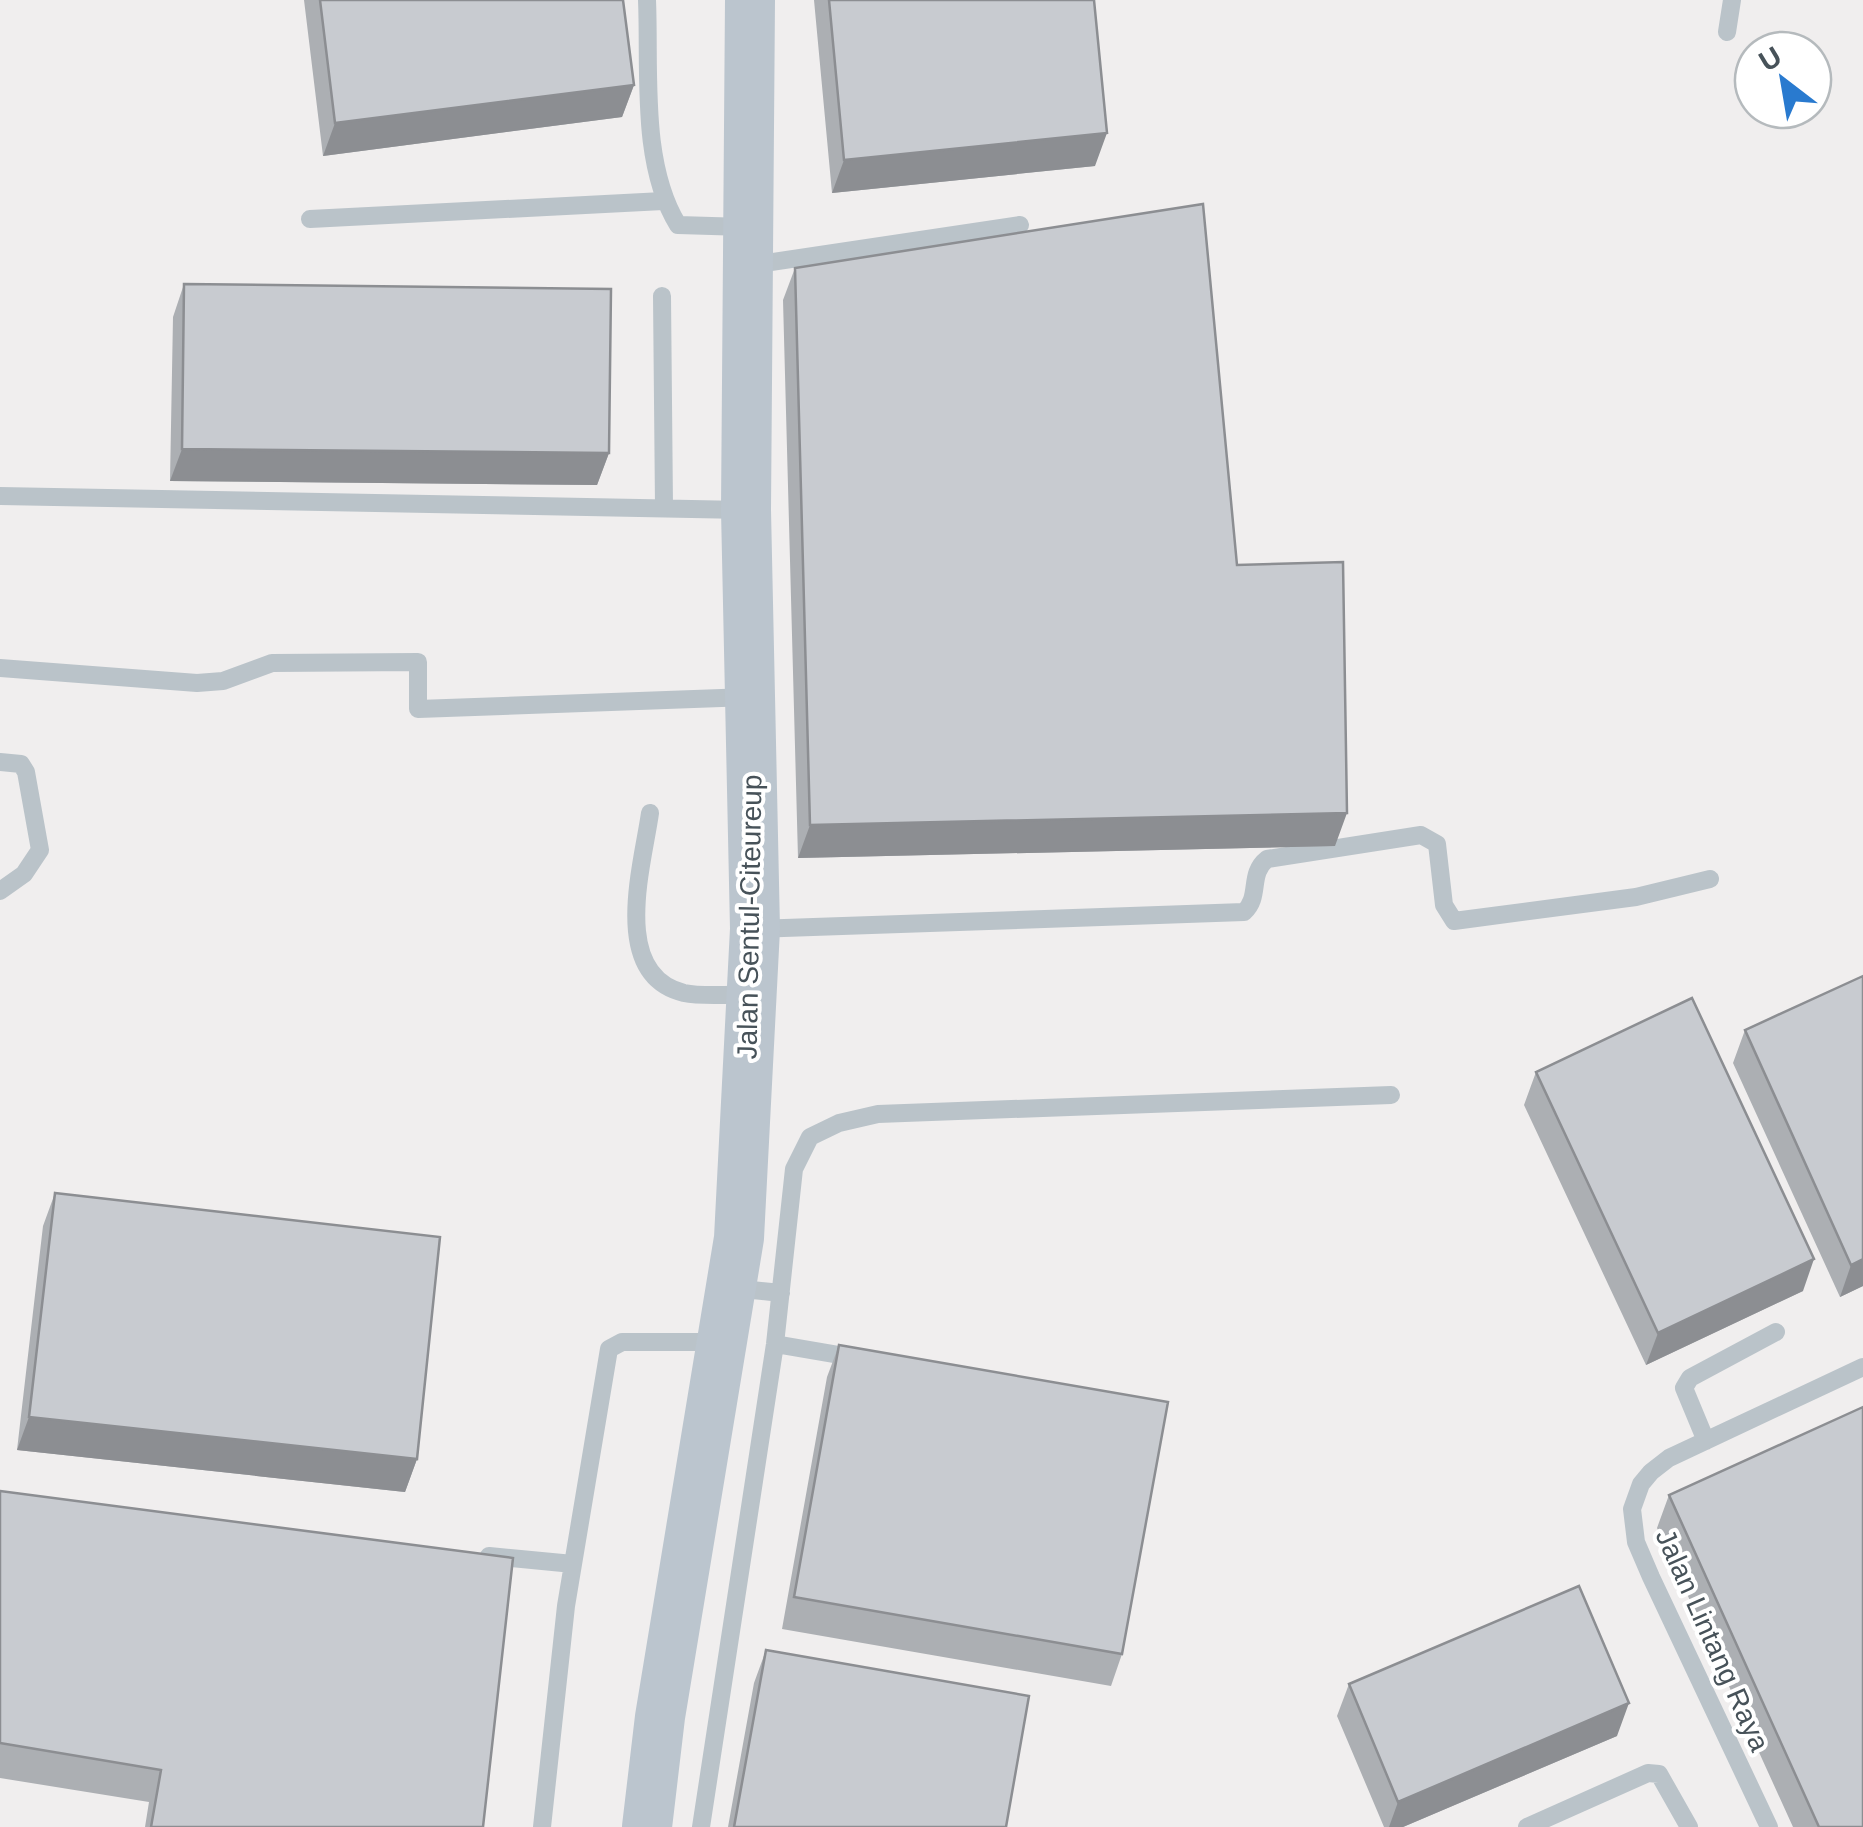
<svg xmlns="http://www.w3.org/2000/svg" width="1863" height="1827" font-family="Helvetica,sans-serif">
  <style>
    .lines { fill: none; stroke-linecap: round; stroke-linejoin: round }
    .lane { stroke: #bac3c9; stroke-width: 18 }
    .secondary { stroke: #bbc5ce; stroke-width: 50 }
    .wall { fill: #acafb3 }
    .shaded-wall { fill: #8c8e92 }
    .building { fill: #c8cbd0; stroke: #8c8e92; stroke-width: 2.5 }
    .labels { text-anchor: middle; stroke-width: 8; stroke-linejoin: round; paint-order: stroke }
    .street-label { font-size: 28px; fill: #475259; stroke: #fff }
  </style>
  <rect width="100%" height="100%" fill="#f0eeee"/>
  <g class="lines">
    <path class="lane" d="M647,0C650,71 640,163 678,225L745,227
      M1727,32L1732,0
      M310,219L663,201
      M752,265L1020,225
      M662,296L664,507
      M0,496L744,510
      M0,668L197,683L223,681L272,663L418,662V709L749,697
      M0,762L21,764L26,772L40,850L24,874L0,891
      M650,813C643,864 609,975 684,993C703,997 727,994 746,995
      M757,929L1244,912C1261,897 1248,874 1267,859L1421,835L1437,844L1444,905L1454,921L1636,897L1710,879
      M733,1288L781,1293
      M775,1344L845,1356
      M1706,1441L1684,1388L1690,1378L1776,1332
      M489,1556L573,1564
      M542,1827L566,1606L609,1349L622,1342H719
      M701,1827L775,1344L794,1169L810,1137L839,1123L878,1114L1391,1095
      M1527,1827L1648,1773L1659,1774L1689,1827
      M1769,1827L1651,1577L1636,1542L1632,1509L1641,1484L1651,1472L1669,1458L1863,1367"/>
    <path class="secondary" d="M647,1827L660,1717L739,1238L755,929L746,510L750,0"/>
  </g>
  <path class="wall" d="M304,0H623L634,85L622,117L323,156Z
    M814,0H1094L1095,166L832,193Z
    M795,268L1237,565L1335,846L798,858L783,300Z
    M184,284L609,453L597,485L170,481L173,317Z
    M1863,976V1286L1840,1297L1733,1063L1745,1030Z
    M1536,1072L1803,1291L1646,1365L1524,1105Z
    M55,1193L417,1459L405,1492L17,1450L43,1226Z
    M839,1345L1122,1654L1111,1686L782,1629L827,1377Z
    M0,1491L483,1827H145L149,1802L0,1778Z
    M1669,1495L1863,1827H1793L1657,1528Z
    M766,1650L1006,1827H728L754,1683Z
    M1349,1684L1617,1736L1403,1827H1384L1337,1716Z"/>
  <path class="shaded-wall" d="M634,85L622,117L323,156L335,123Z
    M1107,133L1095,166L832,193L844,160Z
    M182,449L609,453L597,485L170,481Z
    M1347,813L1335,846L798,858L810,825Z
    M1814,1259L1803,1291L1646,1365L1658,1333Z
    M1863,1259V1286L1840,1297L1851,1265Z
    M29,1417L417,1459L405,1492L17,1450Z
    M1629,1703L1617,1736L1403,1827H1389L1398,1802Z"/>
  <path class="building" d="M320,0H623L634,85L335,123Z
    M829,0H1094L1107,133L844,160Z
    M1203,204L1237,565L1343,562L1347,813L810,825L795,268Z
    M184,284L611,289L609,453L182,449Z
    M1863,976V1259L1851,1265L1745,1030Z
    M1692,998L1814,1259L1658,1333L1536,1072Z
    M55,1193L440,1237L417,1459L29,1417Z
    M839,1345L1168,1402L1122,1654L794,1597Z
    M1863,1407V1827H1819L1669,1495Z
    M0,1491L513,1558L483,1827H151L161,1770L0,1743Z
    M1579,1586L1629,1703L1398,1802L1349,1684Z
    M766,1650L1029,1696L1006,1827H734Z"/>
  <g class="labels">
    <g class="street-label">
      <text transform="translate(749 917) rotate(-89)" y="10">Jalan Sentul-Citeureup</text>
      <text transform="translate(1713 1640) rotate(66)" y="10">Jalan Lintang Raya</text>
    </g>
  </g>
  <g transform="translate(1783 80) rotate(329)"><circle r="48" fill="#ffffff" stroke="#b5babd" stroke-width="2.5"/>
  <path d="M0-8L18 38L0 25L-18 38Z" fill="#297acf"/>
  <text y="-15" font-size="28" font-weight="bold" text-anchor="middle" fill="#475259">U</text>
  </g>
</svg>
